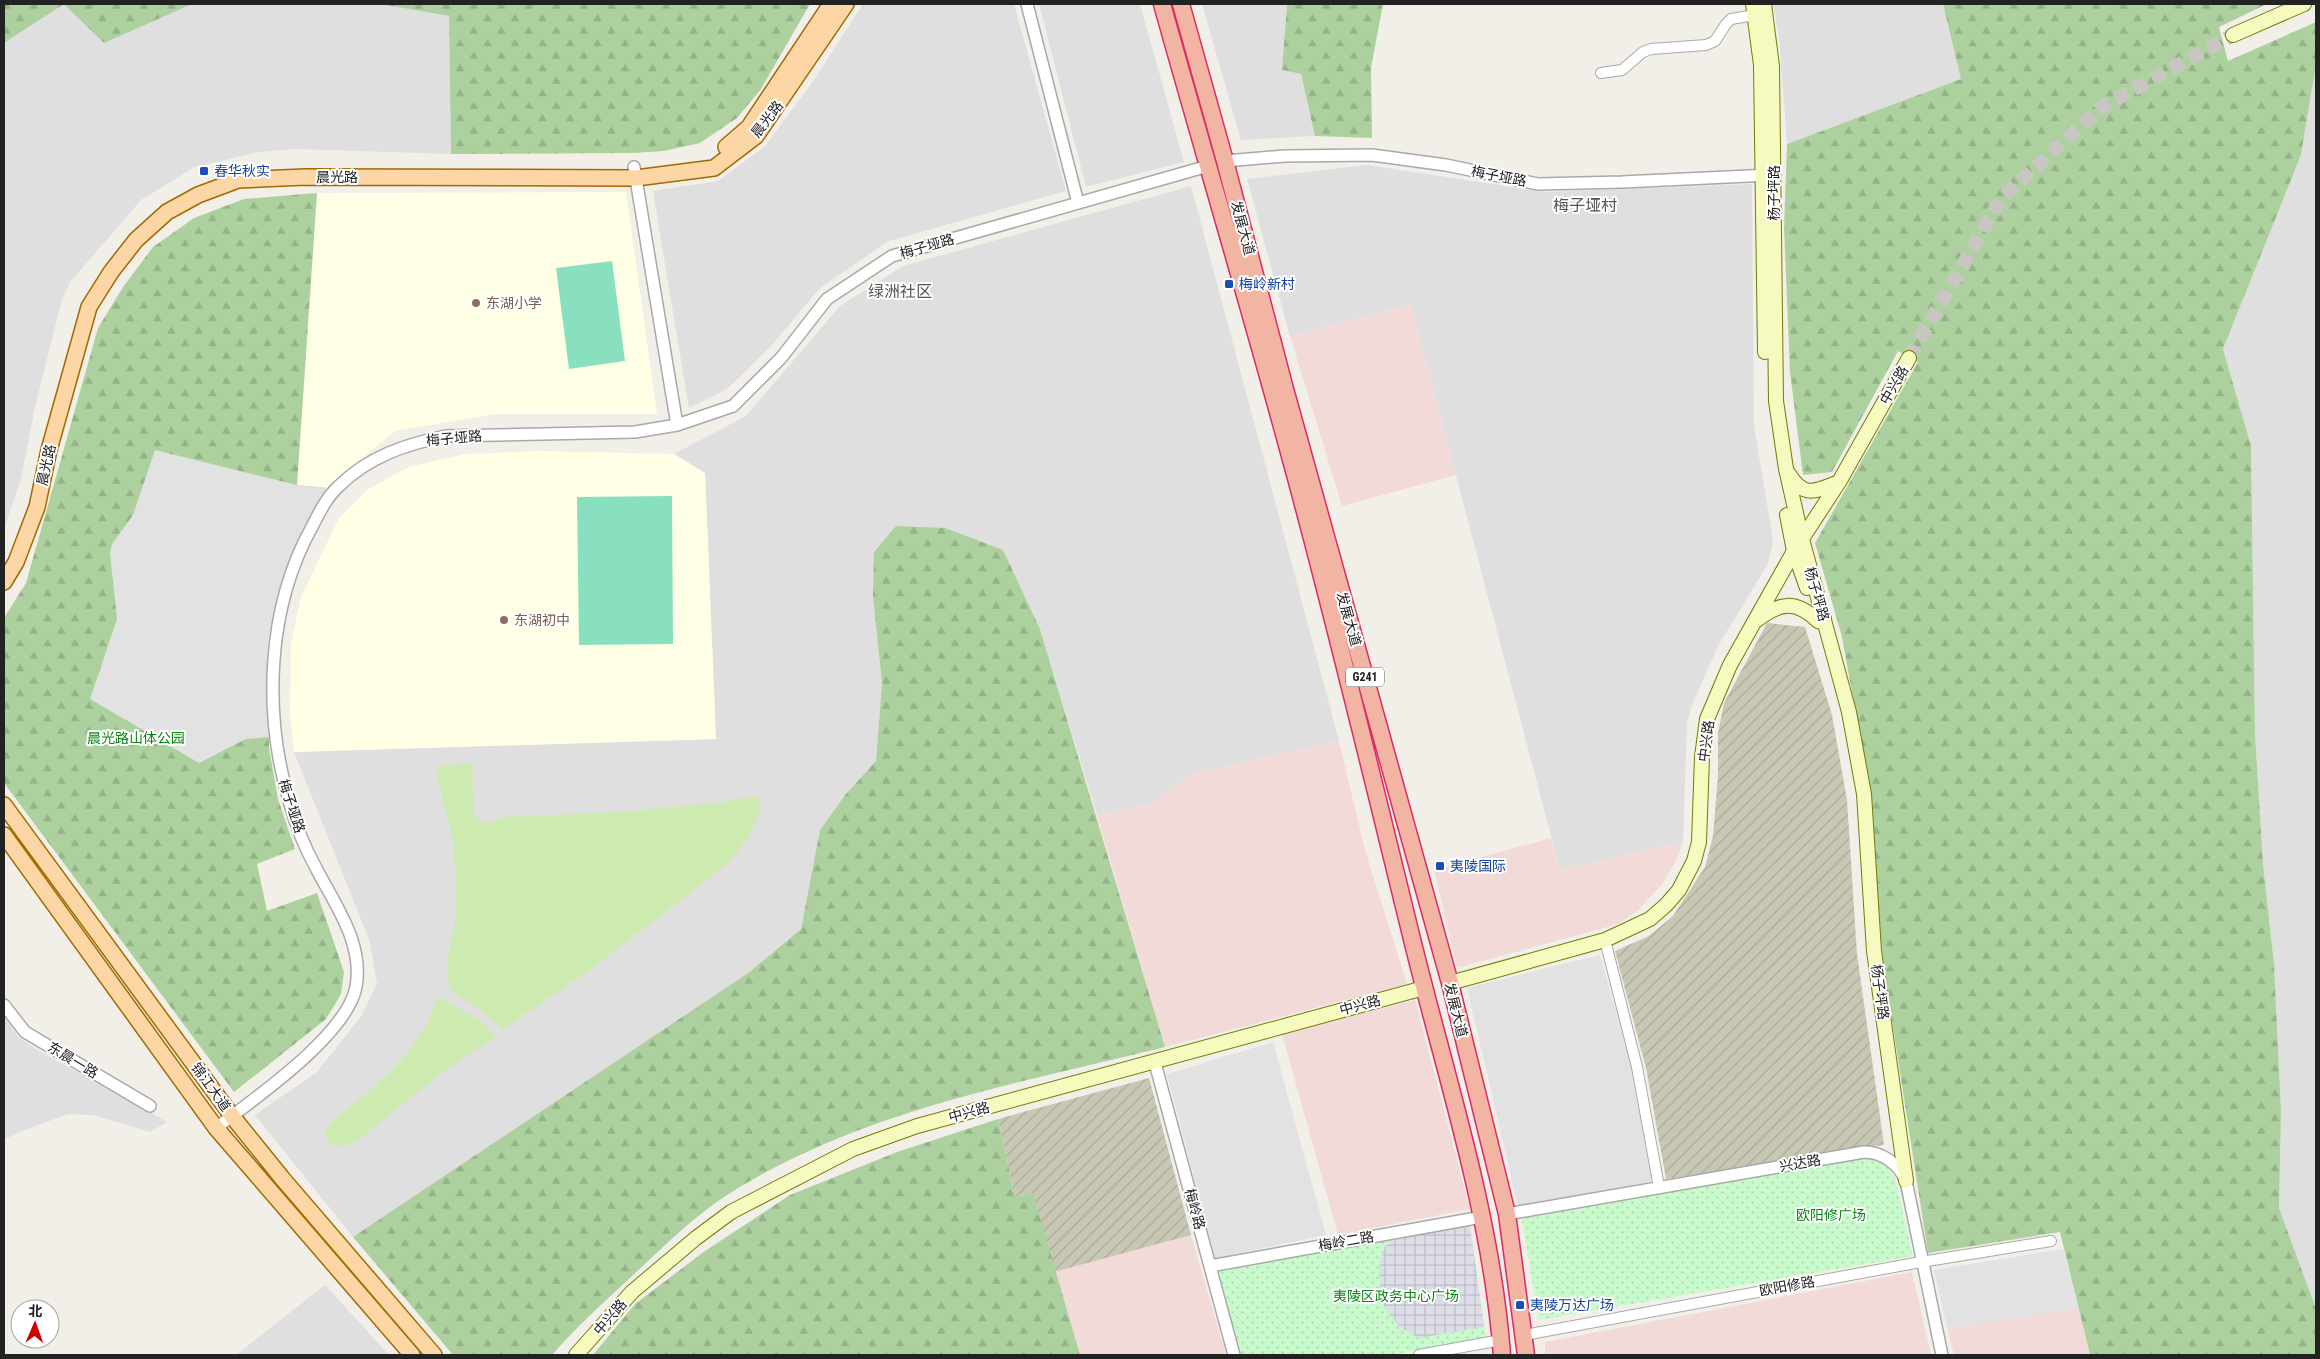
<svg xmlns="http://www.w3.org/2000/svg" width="2320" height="1359" font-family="'Roboto Condensed','Noto Sans SC',sans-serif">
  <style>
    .residential { fill: #e0dfdf }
    .commercial { fill: #f2dad9 }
    .education { fill: #ffffe5 }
    .construction { fill: url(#construction-furrows) }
    .grass { fill: #cdebb0 }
    .forest { fill: url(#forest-firs) }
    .park { fill: url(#park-dots) }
    .pitch { fill: #88e0be }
    .parking { fill: #e2e2e2 }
    .plaza { fill: url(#plaza-grid) }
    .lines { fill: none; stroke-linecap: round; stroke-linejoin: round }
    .secondary-tunnel { stroke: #c8c6c1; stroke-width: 14; stroke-dasharray: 14 7; stroke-linecap: butt }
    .minor-casing { stroke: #a9a9a9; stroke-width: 12 }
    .tertiary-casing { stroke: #a9a9a9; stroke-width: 14 }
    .secondary-casing { stroke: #707d05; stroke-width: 16 }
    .primary-casing { stroke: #a06b00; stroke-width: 18 }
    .trunk-casing { stroke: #dc2a67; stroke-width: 19 }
    .minor { stroke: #fff; stroke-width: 10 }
    .tertiary { stroke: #fff; stroke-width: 11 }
    .secondary { stroke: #f7fabf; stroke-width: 14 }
    .primary { stroke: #fcd6a4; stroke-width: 15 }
    .trunk { stroke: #f2b4a3; stroke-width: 16 }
    .transit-dot { fill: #1a4fb4; stroke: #fff; stroke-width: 2 }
    .education-dot { fill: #8d6e63; stroke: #fff; stroke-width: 2 }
    .labels { text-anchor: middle; stroke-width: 4; stroke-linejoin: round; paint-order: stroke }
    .shield { fill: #fff; stroke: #646464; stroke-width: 1 }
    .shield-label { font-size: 12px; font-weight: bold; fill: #222 }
    .street-label { font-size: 14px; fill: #222; stroke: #fff }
    .transit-label { font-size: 14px; fill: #164399; stroke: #fff; text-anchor: start }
    .education-label { font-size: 14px; fill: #785e54; stroke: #fff; text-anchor: start }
    .park-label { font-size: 14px; fill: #0c8416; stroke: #fff }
    .quarter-label { font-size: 16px; fill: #555; stroke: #fff }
  </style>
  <defs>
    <pattern id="construction-furrows" width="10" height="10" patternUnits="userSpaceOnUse" patternTransform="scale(1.25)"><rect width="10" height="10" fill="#c7c7b4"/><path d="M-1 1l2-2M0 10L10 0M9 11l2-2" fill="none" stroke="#abab9a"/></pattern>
    <pattern id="forest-firs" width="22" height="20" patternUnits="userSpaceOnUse" patternTransform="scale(1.25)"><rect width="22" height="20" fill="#add19e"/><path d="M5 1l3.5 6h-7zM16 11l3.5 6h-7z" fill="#95b388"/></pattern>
    <pattern id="park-dots" width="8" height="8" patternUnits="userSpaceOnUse" patternTransform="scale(1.25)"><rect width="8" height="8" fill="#c8facc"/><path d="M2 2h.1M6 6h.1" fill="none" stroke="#acd6af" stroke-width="1.8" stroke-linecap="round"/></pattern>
    <pattern id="plaza-grid" width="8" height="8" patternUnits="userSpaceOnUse" patternTransform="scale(1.25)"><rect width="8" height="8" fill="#dddde8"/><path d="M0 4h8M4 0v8" fill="none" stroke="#bdbdc7"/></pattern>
  </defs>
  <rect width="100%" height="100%" fill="#f2efe9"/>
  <path class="residential" d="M64,4L178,9L192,4H380L449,16L451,154L295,149L258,152L195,167L141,200L71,281L62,299L35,407L21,479L4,529V43Z
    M863,4H1014L1066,191L889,241L821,287L771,346L727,389L689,408L653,191L718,181L765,146L814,80Z
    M1039,4H1140L1184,162L1086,187Z
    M1202,4H1287L1282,70L1301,74L1315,136L1241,140Z
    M1773,4H1943L1961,79L1787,144L1779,37Z
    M2316,64V1309L2279,1208L2281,1111L2274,964L2263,864L2255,734L2251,446L2223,349L2301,155Z
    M1367,165L1546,192L1752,184L1754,426L1773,541L1768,564L1718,646L1692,705L1687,723L1683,842L1560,870L1411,305L1290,336L1247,179Z
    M1191,186L1339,741L1191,774L1153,803L1097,815L1040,629L1003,550L874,552V596L882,683L876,761L845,795L820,830L801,929L748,973L353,1237L255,1115L317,1072L362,1015L377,983L370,942L294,752L716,739L705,473L674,454L746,416L840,306L903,266Z
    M4,1017L19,1038L36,1049L167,1122L150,1132L93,1115L68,1114L30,1128L5,1139L4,1142Z
    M325,1285L389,1355H236Z"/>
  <path class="commercial" d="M1411,305L1456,475L1342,506L1290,336Z
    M1339,741L1365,850L1407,984L1165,1047L1097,815L1153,803L1191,774Z
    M1551,838L1560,870L1683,842L1676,861L1661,886L1637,911L1618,924L1457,968L1434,870Z
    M1415,1000L1470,1209L1338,1235L1282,1034Z
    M1191,1235L1226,1355H1080L1054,1272Z
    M1912,1272L1931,1355H1545V1342Z
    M2078,1308L2090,1355H1954L1947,1328Z"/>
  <path class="education" d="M626,192L657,414H496L395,431L326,488L297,485L317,193Z
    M538,451L674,454L705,473L716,739L294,752L290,714L291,644L301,597L339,518L367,490L409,467L465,454Z"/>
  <path class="construction" d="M1767,623L1805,627L1832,715L1847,800L1857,954L1884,1145L1666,1179L1646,1068L1615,951L1649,936L1673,916L1705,867L1713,836L1718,775V733L1724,703Z
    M1149,1078L1191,1235L1054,1272L1033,1193L1015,1197L998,1119Z"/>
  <path class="grass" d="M472,763L474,814L481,822L489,824L502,817C587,814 672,811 756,796L761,803C757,828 741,849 724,867L586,973L503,1029L479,1009L454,993L449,986L447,964L455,921L456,879L453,841L436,770L440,766Z
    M439,997L479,1020L496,1036L443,1072L358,1140C343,1149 320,1152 327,1126C357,1101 399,1069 420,1035C428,1024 433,1010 439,997Z"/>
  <path class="forest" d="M4,4H192L104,43L64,4L4,43Z
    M380,4H810L761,89L737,118L700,143L664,151L633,153L451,154L449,16Z
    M1287,4H1383L1371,68L1372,138L1315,136L1301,74L1282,70Z
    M1943,4H2267L2219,27L2228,61L2316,22V64L2301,155L2223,349L2251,446L2255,734L2263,864L2274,964L2281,1111L2279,1208L2316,1309V1355H2090L2060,1232L1928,1253L1882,956L1870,792L1842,637L1815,543L1918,362L1898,351L1832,472L1803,475L1790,372L1784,228L1787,144L1961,79Z
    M317,193L297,485L326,488L311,514L289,565L268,636L269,748L278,799L295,849L257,864L267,911L317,893L344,972L341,994L326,1019L234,1092L4,783V618L26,583L98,328L123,287L153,247L194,218L244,199Z
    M896,526L945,528L1003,550L1040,629L1165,1047C1016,1084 859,1111 727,1195C692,1218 661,1249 630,1278C603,1303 576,1327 552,1355H453L353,1237L748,973L801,929L820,830L845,795L876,761L882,683L873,596L874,552Z
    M998,1119L1015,1197L1033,1193L1080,1355H593L635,1304L705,1251L790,1195L897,1152Z"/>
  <path class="park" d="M1865,1154L1884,1161L1895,1178L1913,1256L1539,1320L1521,1216Z
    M1470,1226L1486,1338L1391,1355H1240L1216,1271L1402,1236Z"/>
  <path class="pitch" d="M612,261L625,361L569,369L556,268Z
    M672,496L673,644L579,645L577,497Z"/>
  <path class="parking" d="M155,450L297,485L326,488L311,514L289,565L268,636L269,737L246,739L199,763L90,699L117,619L110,553L112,544L133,515Z
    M1600,955L1632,1068L1653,1181L1518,1206L1467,988Z
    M1273,1042L1326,1235L1215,1258L1167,1074Z
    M2063,1249L2078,1308L1947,1328L1934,1270Z"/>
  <path class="plaza" d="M1470,1226L1484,1327L1419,1338L1400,1327L1386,1310L1381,1296L1379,1267L1385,1246L1402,1236Z"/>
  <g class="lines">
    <path class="secondary-tunnel" d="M1909,358L2001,199L2100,108L2233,35"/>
    <g class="minor-casing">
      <path id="minor" d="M1601,73L1622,70L1643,52L1651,49L1706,45L1715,41L1726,24L1731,19L1755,15
        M1605,940L1637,1067L1659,1187
        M1524,1335L1921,1262L2051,1241
        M1419,1355L1501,1340"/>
    </g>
    <g class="tertiary-casing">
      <path id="tertiary" d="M1027,4L1078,203
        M1225,161L1285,156L1372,155L1446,165L1538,184L1622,182L1770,175
        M634,167L677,425
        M4,1005L25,1032L150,1106
        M1155,1063L1234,1355
        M216,1128C254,1099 347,1035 356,987C364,943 335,905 316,868C305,848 296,826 290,804C263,715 266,608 313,525C320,511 327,497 339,486C368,457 406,444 446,436L635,432L677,425L733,406L781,358L827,299L892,256L1208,166
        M1507,1214L1864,1152C1882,1152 1899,1164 1906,1181L1942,1355
        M1210,1266L1482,1217"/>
    </g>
    <g class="secondary-casing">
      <path id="secondary" d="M1753,4L1761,65L1765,352
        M1764,4L1772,66L1776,401L1786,469L1802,539L1849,712L1864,794L1874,951L1906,1181
        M2233,35L2304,4
        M1789,474C1804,499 1816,491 1839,482
        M1787,515L1794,551L1807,588
        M1757,620C1780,602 1796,600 1818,621L1824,618
        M1450,983L1605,940L1650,919L1666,905L1679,890L1694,861L1699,842L1702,757L1707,719L1730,665L1794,551L1839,482L1909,358
        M576,1355L632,1292L696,1238L731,1212L853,1149L917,1126L1424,988"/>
    </g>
    <g class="primary-casing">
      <path id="primary" d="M726,147L749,127L831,4
        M4,582L16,562L37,507L49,450L89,307L111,272L136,240L167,212L198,195L238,180L305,177L636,178L714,168L756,136L846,4
        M4,805L232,1116L282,1178L434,1355
        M4,835L216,1128L412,1355"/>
    </g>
    <g class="trunk-casing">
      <path id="trunk" d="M1162,4C1204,154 1249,305 1290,456C1333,613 1371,772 1410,931C1444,1072 1491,1210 1502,1355
        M1181,4L1225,161L1285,389L1450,983L1507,1214L1526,1355"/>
    </g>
    <use href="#minor" class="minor"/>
    <use href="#tertiary" class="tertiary"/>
    <use href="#secondary" class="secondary"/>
    <use href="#primary" class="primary"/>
    <use href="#trunk" class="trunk"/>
  </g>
  <g class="transit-dot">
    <rect x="199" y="166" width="10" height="10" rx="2.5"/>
    <rect x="1224" y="279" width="10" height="10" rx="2.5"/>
    <rect x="1435" y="861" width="10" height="10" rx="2.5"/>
    <rect x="1515" y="1300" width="10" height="10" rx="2.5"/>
  </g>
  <g class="education-dot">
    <circle cx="476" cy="303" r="5"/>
    <circle cx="504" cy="620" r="5"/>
  </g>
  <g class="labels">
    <rect class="shield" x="1346" y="667.5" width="38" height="19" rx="4"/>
    <g class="shield-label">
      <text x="1365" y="681">G241</text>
    </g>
    <g class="street-label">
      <text transform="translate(767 119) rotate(-52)" y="5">晨光路</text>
      <text transform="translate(1499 176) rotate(11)" y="5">梅子垭路</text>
      <text x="337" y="182">晨光路</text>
      <text transform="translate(1774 193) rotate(-90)" y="5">杨子坪路</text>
      <text transform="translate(1243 228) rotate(75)" y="5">发展大道</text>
      <text transform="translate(927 246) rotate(-16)" y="5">梅子垭路</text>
      <text transform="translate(1894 385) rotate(-60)" y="5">中兴路</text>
      <text transform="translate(454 438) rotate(-5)" y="5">梅子垭路</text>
      <text transform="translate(46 465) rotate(-77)" y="5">晨光路</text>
      <text transform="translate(1817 594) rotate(74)" y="5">杨子坪路</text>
      <text transform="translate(1349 619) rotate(74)" y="5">发展大道</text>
      <text transform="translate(1706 741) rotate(-82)" y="5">中兴路</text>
      <text transform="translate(292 806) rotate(72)" y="5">梅子垭路</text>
      <text transform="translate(1880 992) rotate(82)" y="5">杨子坪路</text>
      <text transform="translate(1360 1005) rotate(-15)" y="5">中兴路</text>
      <text transform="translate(1456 1010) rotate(76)" y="5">发展大道</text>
      <text transform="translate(73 1060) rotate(31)" y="5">东晨一路</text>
      <text transform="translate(211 1087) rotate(54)" y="5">锦江大道</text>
      <text transform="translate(969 1112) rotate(-15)" y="5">中兴路</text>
      <text transform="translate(1800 1163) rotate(-10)" y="5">兴达路</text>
      <text transform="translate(1195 1209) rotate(75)" y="5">梅岭路</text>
      <text transform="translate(1346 1241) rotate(-10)" y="5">梅岭二路</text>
      <text transform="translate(1787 1286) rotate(-10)" y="5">欧阳修路</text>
      <text transform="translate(610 1317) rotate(-49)" y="5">中兴路</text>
    </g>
    <g class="transit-label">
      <text x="214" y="176">春华秋实</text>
      <text x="1239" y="289">梅岭新村</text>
      <text x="1450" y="871">夷陵国际</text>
      <text x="1530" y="1310">夷陵万达广场</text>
    </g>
    <g class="education-label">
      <text x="486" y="308">东湖小学</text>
      <text x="514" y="625">东湖初中</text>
    </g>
    <g class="park-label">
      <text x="136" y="743">晨光路山体公园</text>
      <text x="1831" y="1220">欧阳修广场</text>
      <text x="1396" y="1301">夷陵区政务中心广场</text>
    </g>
    <g class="quarter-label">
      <text x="1585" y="211">梅子垭村</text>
      <text x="900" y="297">绿洲社区</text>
    </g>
  </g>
  <rect width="2320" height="1359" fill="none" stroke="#222222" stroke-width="10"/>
  <g transform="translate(35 1324) rotate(2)"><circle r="24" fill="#ffffff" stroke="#a7a7a7"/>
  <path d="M0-4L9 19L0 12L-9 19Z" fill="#d40000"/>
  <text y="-8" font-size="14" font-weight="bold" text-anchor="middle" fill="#222222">北</text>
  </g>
</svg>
